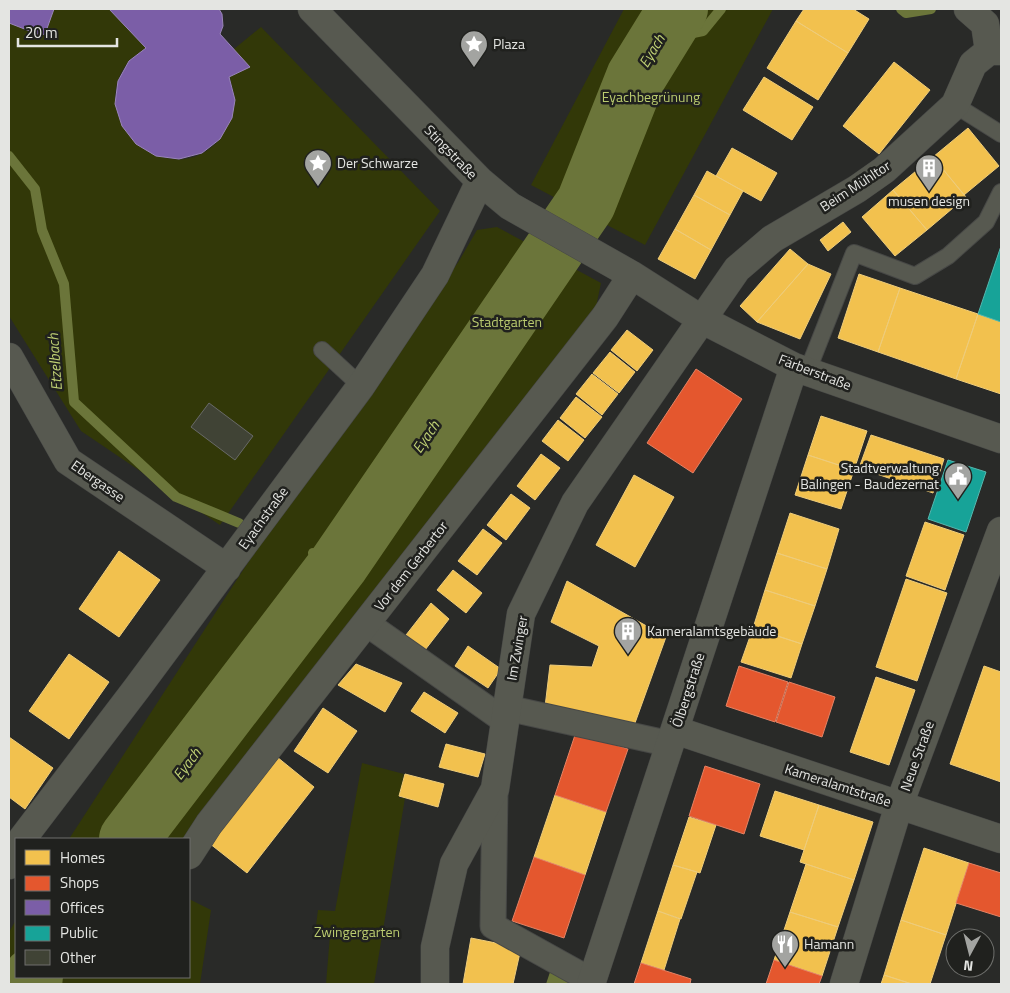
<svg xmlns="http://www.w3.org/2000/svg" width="1010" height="993" font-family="'Titillium Web',sans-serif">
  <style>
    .green { fill: #323808 }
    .water { fill: #6b753a }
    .homes { fill: #f2c14e; stroke: #eecc7a }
    .shops { fill: #e4572e; stroke: #e48264 }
    .offices { fill: #7b5ea7; stroke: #9a86b9 }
    .public { fill: #17a398; stroke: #54b7ae }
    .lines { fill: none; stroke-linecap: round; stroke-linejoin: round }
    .stream { stroke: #6b753a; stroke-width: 10 }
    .river { stroke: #6b753a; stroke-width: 60 }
    .building { fill: #404335; stroke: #696a68 }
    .service-casing { stroke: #474846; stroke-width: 18 }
    .pedestrian-casing { stroke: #474846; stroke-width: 27 }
    .minor-casing { stroke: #474846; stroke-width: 29 }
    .service { stroke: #575950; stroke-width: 16 }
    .pedestrian { stroke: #575950; stroke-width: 25 }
    .minor { stroke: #575950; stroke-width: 28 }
    .labels { text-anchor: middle; stroke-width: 5; stroke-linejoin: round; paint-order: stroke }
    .poi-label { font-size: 14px; fill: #e4e5e2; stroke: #20211e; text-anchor: start }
    .park-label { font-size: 14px; fill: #bacb6f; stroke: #20211e }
    .street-label { font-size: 14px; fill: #e4e5e2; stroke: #20211e }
    .water-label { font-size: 15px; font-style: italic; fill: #c0d174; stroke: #20211e }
  </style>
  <rect width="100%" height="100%" fill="#292a28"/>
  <path class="green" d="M54,9H109L146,48C141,52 133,56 128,62C82,122 171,195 219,140C223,135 235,104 234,97C234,90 230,82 230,75C230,67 232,57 234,49L261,27L440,211L220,525L81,431L9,316V23L40,35L45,34Z
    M624,9H773L645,245L531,185Z
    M497,227L601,283L597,302L605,317L189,839H69L249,561L459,261L477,230Z
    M362,763L404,774L399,798H405L374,984H326L330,935L315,933L318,910L335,911Z
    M189,899L211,910L200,984H9V932L16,920V977H189Z"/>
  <path class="water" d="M553,963L580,984H546Z"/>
  <path class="homes" d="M804,9H853L869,19L848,53L796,21Z
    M796,21L848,53L818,100L767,68Z
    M894,62L930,90L879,154L843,126Z
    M764,77L813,107L792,140L743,110Z
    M968,128L999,166L964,195L933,157Z
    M732,148L777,173L761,201L716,176Z
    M933,157L966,197L927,230L893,190Z
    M707,171L743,191L730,215L694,195Z
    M893,190L927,230L895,256L862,217Z
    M694,195L730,215L711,250L675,229Z
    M843,222L851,232L828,251L820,240Z
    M675,229L711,250L695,279L658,259Z
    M790,249L808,264L757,322L740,306Z
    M808,264L831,274L800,339L757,322Z
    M859,274L900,288L878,352L838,338Z
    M900,288L978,314L956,379L878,352Z
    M978,314L1001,322V394L956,379Z
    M627,330L653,350L637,371L611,350Z
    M610,352L635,372L619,393L593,373Z
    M592,374L618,394L602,415L576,394Z
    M576,397L602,417L585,438L560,418Z
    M821,416L867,431L854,470L808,455Z
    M558,420L584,440L568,461L542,441Z
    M871,435L944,459L933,493L859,468Z
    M541,454L560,468L535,500L517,486Z
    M808,455L854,470L841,509L795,495Z
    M634,475L674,497L635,567L596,545Z
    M511,494L530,508L506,540L487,525Z
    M790,513L839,529L827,569L777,553Z
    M925,522L964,535L945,590L906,576Z
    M483,529L502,543L477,575L458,561Z
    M119,551L160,580L119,637L79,609Z
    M777,553L827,569L815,606L765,590Z
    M453,570L482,593L466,613L437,590Z
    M906,579L947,593L917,681L876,667Z
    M567,581L666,637L635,723L545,707L550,665L592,667L599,646L551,622Z
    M765,590L815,606L802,644L753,628Z
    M431,603L449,619L425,650L406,635Z
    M753,628L802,644L791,678L741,662Z
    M468,646L501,669L488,688L455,666Z
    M69,654L109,682L69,739L29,711Z
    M356,664L402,683L385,712L338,685Z
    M984,666L1001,672V782L950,764Z
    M876,677L915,690L889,765L850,752Z
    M424,692L458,713L445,733L411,711Z
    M323,708L357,731L328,773L294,751Z
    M9,737L53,768L25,809L9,797Z
    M446,744L485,754L478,777L439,767Z
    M277,757L314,787L247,873L209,843Z
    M405,774L444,784L438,807L399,796Z
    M775,791L819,805L804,850L760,836Z
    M555,795L606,812L585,875L534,857Z
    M819,805L873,822L854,880L800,862Z
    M689,817L716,825L700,873L673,865Z
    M924,848L969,863L946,935L901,920Z
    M806,864L854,880L838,927L790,912Z
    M673,865L697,872L681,919L658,911Z
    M658,911L680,919L664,970L641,963Z
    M790,912L838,927L822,976L774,960Z
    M901,920L946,935L930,984H912L884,975Z
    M471,938L521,948L513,984H463Z
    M884,975L912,984H881Z"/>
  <path class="shops" d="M696,369L742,399L693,473L647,443Z
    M739,666L788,682L775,722L726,706Z
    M789,682L835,697L822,737L776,722Z
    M576,732L628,749L606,812L555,795Z
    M705,766L760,784L744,834L689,816Z
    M534,857L585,875L564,938L512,921Z
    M969,863L1001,873V917L956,903Z
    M774,960L822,976L819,984H766Z
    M641,963L691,979L690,984H634Z"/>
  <path class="offices" d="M9,9H54L45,34L40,35L9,23Z
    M109,9H219L222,14L223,26L220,34L250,67L229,77L235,100L232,118L220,139L202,153L179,159L156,156L136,144L122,126L115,104L118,81L129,61L146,48Z"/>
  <path class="public" d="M1001,246V322L978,314Z
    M948,460L986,472L966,532L928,519Z"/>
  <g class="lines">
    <path class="stream" d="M901,9L906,13L931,9
      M659,40L703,31L721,9
      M9,156L35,189L42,230L64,284L74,402L176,497L239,523
      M313,553L339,564"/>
    <path class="river" d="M129,839L339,564L586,203L636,77L678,9
      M30,984L33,977"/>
  </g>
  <path class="building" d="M209,403L253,436L235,460L191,427Z"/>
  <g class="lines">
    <g class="service-casing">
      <path id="service" d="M955,105L1001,134
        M322,350L361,386
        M808,370L854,253L915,276L948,256L986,222L1001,192"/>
    </g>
    <g class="pedestrian-casing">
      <path id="pedestrian" d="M366,623L505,721
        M507,708L670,744
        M495,789L493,926L592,981"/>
    </g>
    <g class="minor-casing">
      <path id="minor" d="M312,9L480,181L510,206L632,275L701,319L794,367L1001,439
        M968,9L985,24L989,51
        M9,357L68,461L227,568
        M675,730L1001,839
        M22,839L137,688L361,386L435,275L480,181
        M189,855L209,824L605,317L632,275
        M9,865L16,850
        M435,984V947L454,864L495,789L521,614L575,503L737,269L772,239L857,189L884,170L955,105L973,64L989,51H1001
        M591,984L794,367
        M844,984L899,805L1001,531"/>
    </g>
    <use href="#service" class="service"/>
    <use href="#pedestrian" class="pedestrian"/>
    <use href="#minor" class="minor"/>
  </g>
  <defs>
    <g id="sight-pin" transform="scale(1.4375)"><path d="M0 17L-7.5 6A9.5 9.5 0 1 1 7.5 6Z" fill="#a3a4a1" stroke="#20211e"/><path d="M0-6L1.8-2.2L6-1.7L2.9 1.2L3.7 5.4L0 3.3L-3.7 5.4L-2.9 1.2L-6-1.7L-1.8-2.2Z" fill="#fff"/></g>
    <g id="building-pin" transform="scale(1.4375)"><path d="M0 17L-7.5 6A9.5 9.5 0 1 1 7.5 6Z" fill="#a3a4a1" stroke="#20211e"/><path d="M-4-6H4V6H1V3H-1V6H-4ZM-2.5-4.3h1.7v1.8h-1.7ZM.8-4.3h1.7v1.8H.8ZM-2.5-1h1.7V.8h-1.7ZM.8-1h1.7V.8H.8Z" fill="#fff"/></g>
    <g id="civic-pin" transform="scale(1.4375)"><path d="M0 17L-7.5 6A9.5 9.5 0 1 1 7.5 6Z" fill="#a3a4a1" stroke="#20211e"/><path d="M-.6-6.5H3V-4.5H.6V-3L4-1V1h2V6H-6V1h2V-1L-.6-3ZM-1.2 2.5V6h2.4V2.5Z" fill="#fff"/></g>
    <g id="restaurant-pin" transform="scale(1.4375)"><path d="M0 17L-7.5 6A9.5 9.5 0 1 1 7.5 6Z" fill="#a3a4a1" stroke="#20211e"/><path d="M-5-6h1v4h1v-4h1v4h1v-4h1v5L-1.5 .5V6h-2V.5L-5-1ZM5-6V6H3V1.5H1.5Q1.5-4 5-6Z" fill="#fff"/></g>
  </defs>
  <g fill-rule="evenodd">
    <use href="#sight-pin" x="474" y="44"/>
    <use href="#sight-pin" x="318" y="163"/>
    <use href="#building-pin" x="929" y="168"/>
    <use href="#civic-pin" x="958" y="476"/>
    <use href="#building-pin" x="628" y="631"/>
    <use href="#restaurant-pin" x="785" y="944"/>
  </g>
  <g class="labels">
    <g class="poi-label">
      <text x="493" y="49">Plaza</text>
      <text x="337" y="168">Der Schwarze</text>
      <text x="929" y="206" text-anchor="middle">musen design</text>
      <text x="939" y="473" text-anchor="end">Stadtverwaltung<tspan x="939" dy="16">Balingen - Baudezernat</tspan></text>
      <text x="647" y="636">Kameralamtsgebäude</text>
      <text x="804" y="949">Hamann</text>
    </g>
    <g class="park-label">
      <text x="651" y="102">Eyachbegrünung</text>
      <text x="507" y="327">Stadtgarten</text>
      <text x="357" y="937">Zwingergarten</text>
    </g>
    <g class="street-label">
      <text transform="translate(451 152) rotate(46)" y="5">Stingstraße</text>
      <text transform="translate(855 186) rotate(-33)" y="5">Beim Mühltor</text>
      <text transform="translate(815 372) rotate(21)" y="5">Färberstraße</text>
      <text transform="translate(98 481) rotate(35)" y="5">Ebergasse</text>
      <text transform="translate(263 518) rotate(-54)" y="5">Eyachstraße</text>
      <text transform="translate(411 566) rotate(-52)" y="5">Vor dem Gerbertor</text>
      <text transform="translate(517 648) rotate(-80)" y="5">Im Zwinger</text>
      <text transform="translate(688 690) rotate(-72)" y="5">Ölbergstraße</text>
      <text transform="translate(917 756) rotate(-70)" y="5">Neue Straße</text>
      <text transform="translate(838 785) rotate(18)" y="5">Kameralamtstraße</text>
    </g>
    <g class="water-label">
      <text transform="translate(652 51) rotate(-59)" y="5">Eyach</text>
      <text transform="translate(55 362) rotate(-94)" y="5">Etzelbach</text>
      <text transform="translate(426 437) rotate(-56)" y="5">Eyach</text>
      <text transform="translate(187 764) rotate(-53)" y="5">Eyach</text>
    </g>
  </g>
  <rect width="1010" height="993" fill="none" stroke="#e4e5e2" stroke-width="20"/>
  <rect x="15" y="838" width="175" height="140" fill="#20211e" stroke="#6e6f6c"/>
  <rect x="25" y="850" width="25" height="15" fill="#f2c14e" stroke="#6e6f6c"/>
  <text x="60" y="863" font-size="15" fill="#e4e5e2">Homes</text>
  <rect x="25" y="876" width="25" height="15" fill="#e4572e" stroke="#6e6f6c"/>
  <text x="60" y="888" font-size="15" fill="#e4e5e2">Shops</text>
  <rect x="25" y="900" width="25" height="15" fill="#7b5ea7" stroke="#6e6f6c"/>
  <text x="60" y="913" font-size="15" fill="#e4e5e2">Offices</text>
  <rect x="25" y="926" width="25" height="15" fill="#17a398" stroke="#6e6f6c"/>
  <text x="60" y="938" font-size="15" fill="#e4e5e2">Public</text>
  <rect x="25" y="950" width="25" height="15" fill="#404335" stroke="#6e6f6c"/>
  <text x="60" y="963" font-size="15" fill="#e4e5e2">Other</text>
  <g transform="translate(970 953) rotate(187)"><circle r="24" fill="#20211e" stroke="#6e6f6c"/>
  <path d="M0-4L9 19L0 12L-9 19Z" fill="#a3a4a1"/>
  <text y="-8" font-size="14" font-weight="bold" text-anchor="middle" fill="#e4e5e2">N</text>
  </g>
  <path d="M18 38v8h99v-8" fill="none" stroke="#e4e5e2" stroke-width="2.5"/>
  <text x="25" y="38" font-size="15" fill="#e4e5e2" stroke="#20211e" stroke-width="4" paint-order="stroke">20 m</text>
</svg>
